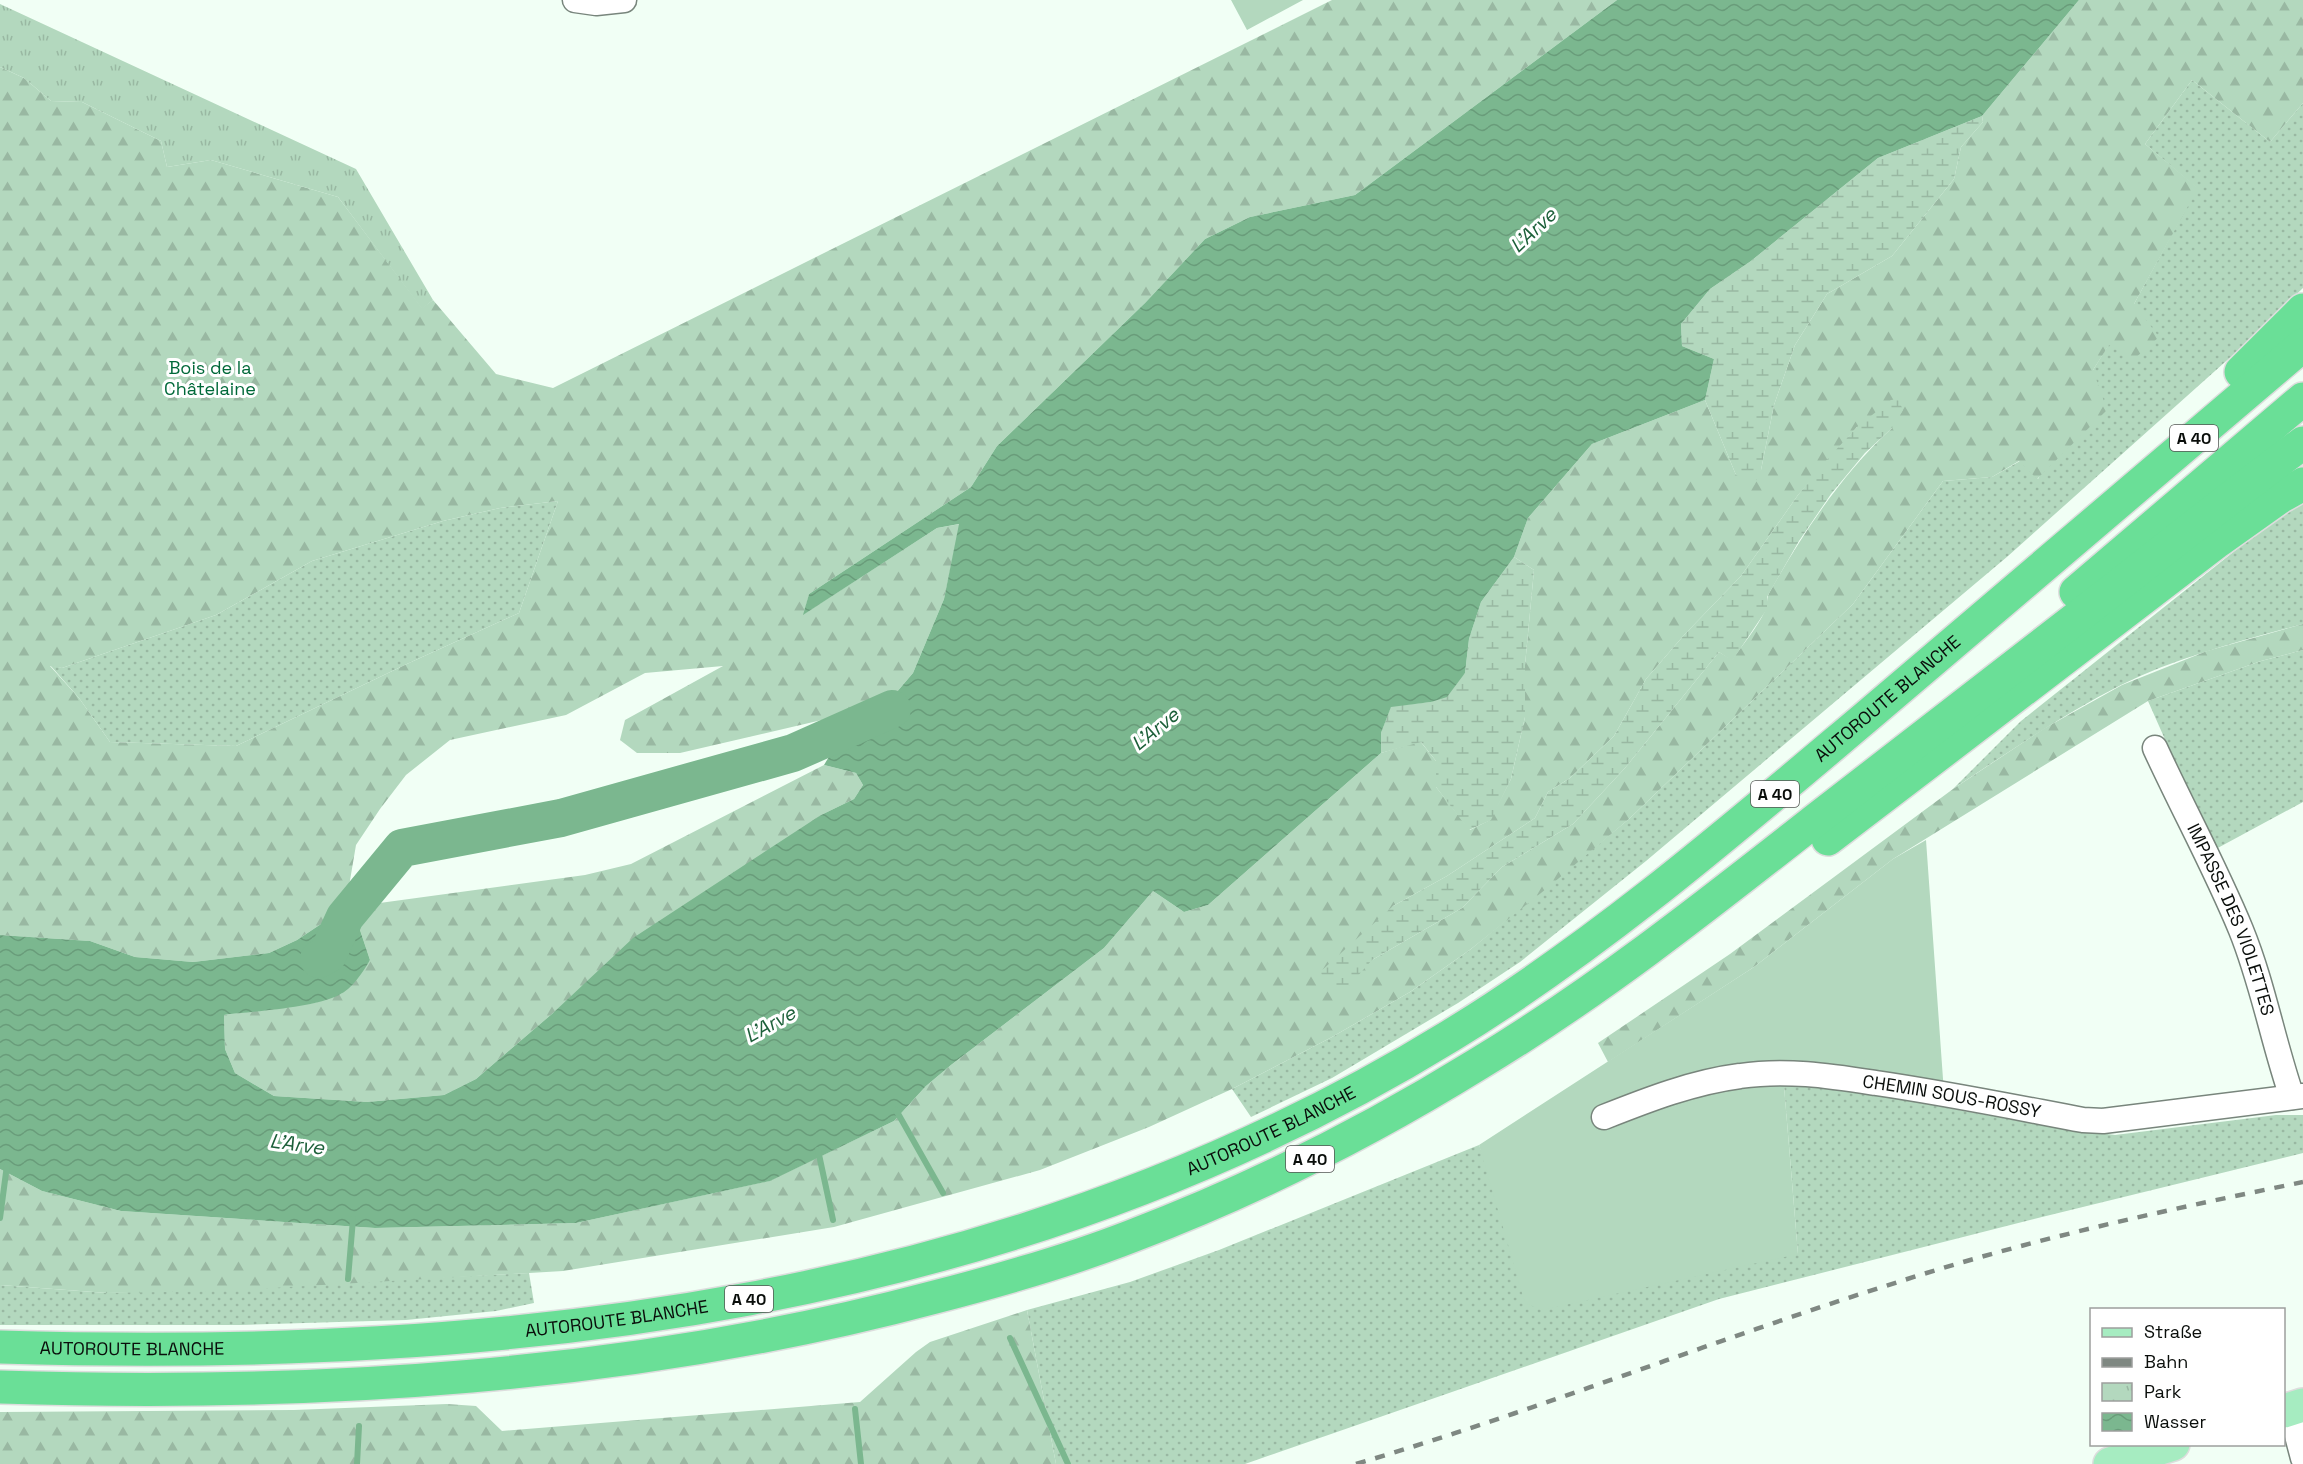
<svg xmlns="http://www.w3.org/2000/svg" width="2303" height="1464" font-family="'Space Grotesk',sans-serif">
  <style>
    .grass { fill: url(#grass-dots) }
    .forest { fill: url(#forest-firs); fill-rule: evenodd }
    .wetland { fill: url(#wetland-marsh) }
    .park { fill: url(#park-tufts) }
    .pitch { fill: #b3d8be }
    .water { fill: url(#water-waves) }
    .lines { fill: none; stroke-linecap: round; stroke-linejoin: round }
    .stream { stroke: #7bb78f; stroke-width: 6 }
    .river { stroke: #7bb78f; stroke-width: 38 }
    .street-casing { stroke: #78857c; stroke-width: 27 }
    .primary-casing { stroke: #ddd; stroke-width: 36 }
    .highway-casing { stroke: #ddd; stroke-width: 36 }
    .street { stroke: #fff; stroke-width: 24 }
    .primary { stroke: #a6ecc1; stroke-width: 33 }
    .highway { stroke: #6adf97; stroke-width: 33 }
    .rail { stroke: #7f8882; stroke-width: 4.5; stroke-dasharray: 10 10; stroke-linecap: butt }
    .labels { text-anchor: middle; stroke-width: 6; stroke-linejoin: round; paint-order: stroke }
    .shield { fill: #fff; stroke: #545654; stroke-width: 1.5 }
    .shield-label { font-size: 16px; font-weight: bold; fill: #0a0e0b }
    .park-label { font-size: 18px; fill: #006939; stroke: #fff }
    .street-label { font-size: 18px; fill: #0a0e0b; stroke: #fff }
    .water-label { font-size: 20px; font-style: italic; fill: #1d603a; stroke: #fff }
  </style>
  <defs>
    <pattern id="grass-dots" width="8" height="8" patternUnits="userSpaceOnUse" patternTransform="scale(1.5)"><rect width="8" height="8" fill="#b3d8be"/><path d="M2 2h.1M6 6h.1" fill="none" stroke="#99b8a2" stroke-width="1.8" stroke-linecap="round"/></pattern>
    <pattern id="forest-firs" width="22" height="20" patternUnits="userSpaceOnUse" patternTransform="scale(1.5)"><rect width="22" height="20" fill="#b3d8be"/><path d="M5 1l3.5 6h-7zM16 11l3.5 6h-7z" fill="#99b8a2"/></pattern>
    <pattern id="wetland-marsh" width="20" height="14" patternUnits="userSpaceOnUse" patternTransform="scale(1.5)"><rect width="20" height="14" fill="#b3d8be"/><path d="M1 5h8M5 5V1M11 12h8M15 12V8" fill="none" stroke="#99b8a2"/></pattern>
    <pattern id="park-tufts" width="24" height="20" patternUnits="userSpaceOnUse" patternTransform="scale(1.5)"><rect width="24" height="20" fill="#b3d8be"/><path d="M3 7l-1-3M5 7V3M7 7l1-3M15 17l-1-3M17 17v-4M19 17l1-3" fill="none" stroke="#99b8a2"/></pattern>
    <pattern id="water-waves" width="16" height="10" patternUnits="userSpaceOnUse" patternTransform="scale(1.5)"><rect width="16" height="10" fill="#7bb78f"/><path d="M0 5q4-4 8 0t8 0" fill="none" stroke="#699c7a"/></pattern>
  </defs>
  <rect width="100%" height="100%" fill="#f1fff5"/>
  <path class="grass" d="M2192,80L2270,142L2303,103V288L2234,354L2008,556L1646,861L1520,962L1458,1003L1332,1078L1251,1117L1232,1089L1332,1037L1410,992L1471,949L1629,819L1853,604L1943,481L1992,477L2020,461L2038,479L2093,370L2134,304L2197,188L2145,144Z
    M558,501L519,613L409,663L236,746L110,742L79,698L50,665L62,668L216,615L312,561L443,521L500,508Z
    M2303,502V624C2241,641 2178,657 2121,685C2062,715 2007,753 1953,789L2021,721L2261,530Z
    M2303,650V802L2214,850L2148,701L2261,661Z
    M1795,1084L1827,1086L2041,1125L2115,1135L2276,1115H2303V1153L2042,1217L1719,1299L1245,1464H1056L1027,1310L1130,1282L1219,1250L1479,1145L1486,1163L1798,1254L1784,1086Z
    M529,1273L534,1303L496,1311L406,1320L241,1325H0V1285L107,1293Z"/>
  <path class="forest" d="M1332,0H1617L1355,195L1250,217L1205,239L1145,303L997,446L971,487L809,594L804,614L937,528L960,524L944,599L913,673L890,700L856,712L680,753H637L620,740L625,720L723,666L645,673L566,715L450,740L406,775L380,809L356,845L347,898L330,918L297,940L269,953L193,962L135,957L90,941L0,935V67L24,78L51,101L82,102L161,141L167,167L211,160L338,197L422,308L433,300L496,374L553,388ZM558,501L519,613L409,663L236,746L110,742L79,698L50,666L62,668L216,615L312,561L443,521L500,508Z
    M2079,0H2303V103L2270,142L2192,80L2145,144L2198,188L2134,304L2159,337L2133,360L2109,345L2093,370L2107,410L2037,479L2019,461L1992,477L1943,481L1853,604L1629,819L1546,889L1471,949L1410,992L1332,1037L1232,1089L1149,1127L1040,1170L834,1227L563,1271L222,1291L107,1293L0,1285V1169L42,1191L121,1211L375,1228L576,1223L769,1181L894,1121L926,1086L951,1065L1104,948L1153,891L1184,912L1208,905L1381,753L1420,741L1436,761V787L1470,830L1490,820L1511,779L1525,717V665L1534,570L1514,557L1528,518L1592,444L1705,400L1736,475L1761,470L1774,405L1795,345L1827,294L1892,256L1954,179L1961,147L1983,122L1982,116ZM1857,427L1892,428C1840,476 1804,532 1769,593C1766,599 1768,605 1765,611C1757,628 1743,644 1732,660L1719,652L1625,768L1573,824L1502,867L1462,908L1372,960L1393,906L1447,876L1535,818L1548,792L1570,778L1614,736L1646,679L1685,634L1741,576L1798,495Z
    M2303,624V650L2261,661L2148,701L1893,859L1754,967L1608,1062L1598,1043L1730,954L1953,789L2045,728L2122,685L2207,651Z
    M824,765L856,773L863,785L854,799L821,815L553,1013L476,1079L444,1095L367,1102L274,1096L235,1073L225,1049L224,1015L314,1003L341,994L370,960L357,921L365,905L585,875L631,864Z
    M1027,1310L1056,1464H0V1412L294,1410L447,1404L476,1406L502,1431L860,1402L916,1352L930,1342Z"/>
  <path class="wetland" d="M1982,116L1983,122L1961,147L1954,179L1892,256L1827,294L1795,345L1774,405L1761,470L1754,485L1736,475L1705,400L1714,359L1682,346L1681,324L1710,289L1751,261L1878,158Z
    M1898,399L1903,410L1892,428L1865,453L1831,494L1799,541L1767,597V609L1732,661L1719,652L1625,768L1573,824L1502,867L1462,908L1372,960L1346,989L1327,983L1320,972L1393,906L1447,876L1535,818L1548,792L1570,778L1614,736L1646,679L1685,634L1741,576L1798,495L1822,465L1857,427L1891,400Z
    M1514,557L1534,570L1525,665V717L1511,779L1491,820L1469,830L1436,787V761L1421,742L1381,753V733L1391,706L1431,702L1465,673L1469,639L1481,602Z"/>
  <path class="park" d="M0,4L356,169L433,300L422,309L338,197L211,160L167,167L161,141L82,102L51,101L24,78L0,67Z"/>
  <path class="pitch" d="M1231,0H1303L1247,30Z
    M1926,840L1945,1107L1827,1086L1795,1084L1784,1086L1798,1254L1542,1310L1525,1303L1479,1145L1754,967L1893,859Z"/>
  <path class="water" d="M1617,0H2079L1982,116L1878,158L1751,261L1710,289L1681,324L1682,346L1714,359L1705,400L1592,444L1528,518L1514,557L1481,602L1469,639L1465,673L1447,697L1431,702L1391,707L1381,733V753L1208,905L1184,912L1153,891L1104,948L951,1065L926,1086L894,1121L770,1181L576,1223L375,1228L121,1211L42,1191L0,1169V935L90,941L135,957L193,962L269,953L297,940L330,918L345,917L357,921L370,960C363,972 352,989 339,995C313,1008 255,1011 224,1015L225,1049L235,1073L274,1096L367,1102L444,1095L476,1079L553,1013L633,938L821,815L854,799L863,785L856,773L824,765L856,712L890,700L913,673L944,599L959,524L937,528L803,615L809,594L971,487L997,446L1145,303L1205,239L1250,217L1355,195Z"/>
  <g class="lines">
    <path class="stream" d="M896,1110L943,1193
      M818,1150L833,1220
      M0,1218L7,1165
      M348,1279L353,1219
      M1010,1338L1068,1464
      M855,1409L861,1464
      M357,1464L359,1426"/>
    <path class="river" d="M319,959L328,954L345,917L402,848L561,818L793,753L892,709"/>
    <g class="street-casing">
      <g id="street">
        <path d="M575,0L596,3L624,0"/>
        <path id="s1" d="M2155,748C2183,809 2216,869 2241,930C2263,984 2273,1042 2292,1097"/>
        <path id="s2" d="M1604,1117C1647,1100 1693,1082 1740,1076C1786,1069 1830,1076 1876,1083C1945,1093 2014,1107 2083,1120L2103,1121L2303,1096"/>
        <path d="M2290,1409L2303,1458"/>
      </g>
    </g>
    <g class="primary-casing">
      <path id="primary" d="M2284,1411L2303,1405
        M2110,1464L2173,1444"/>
    </g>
    <g class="highway-casing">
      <g id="highway">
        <path d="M2241,372L2303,310"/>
        <path d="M2076,592L2303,399"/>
        <path d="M1828,839L2218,541L2280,497L2303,484"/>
        <path id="s3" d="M0,1347C507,1362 1009,1307 1450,1036C1599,945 1732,830 1865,718C2011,594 2157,470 2303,345"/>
        <path d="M0,1387C313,1397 631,1378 935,1297C1001,1280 1068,1261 1132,1236C1253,1190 1368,1132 1478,1064C1596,993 1705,907 1813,822C1915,743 2017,664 2119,585C2180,537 2241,489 2303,443"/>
      </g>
    </g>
    <use href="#street" class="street"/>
    <use href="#primary" class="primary"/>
    <use href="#highway" class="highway"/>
    <path class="rail" d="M1356,1464C1539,1410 1716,1339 1898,1282C2031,1239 2166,1210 2303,1182"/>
  </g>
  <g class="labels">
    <g class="shield">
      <rect x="2170" y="425" width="48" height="26" rx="4.5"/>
      <rect x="1751" y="781" width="48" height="26" rx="4.5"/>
      <rect x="1286" y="1146" width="48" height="26" rx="4.5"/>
      <rect x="725" y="1286" width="48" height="26" rx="4.5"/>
    </g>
    <g class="shield-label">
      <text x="2194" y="444">A 40</text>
      <text x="1775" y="800">A 40</text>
      <text x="1310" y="1165">A 40</text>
      <text x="749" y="1305">A 40</text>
    </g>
    <g class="park-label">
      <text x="210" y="374">Bois de la<tspan x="210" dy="21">Châtelaine</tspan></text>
    </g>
    <g class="street-label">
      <text dy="6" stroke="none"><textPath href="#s3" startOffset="2058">AUTOROUTE BLANCHE</textPath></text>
      <text dy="6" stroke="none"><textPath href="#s1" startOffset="188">IMPASSE DES VIOLETTES</textPath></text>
      <text dy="6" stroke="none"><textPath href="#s2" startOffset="356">CHEMIN SOUS-ROSSY</textPath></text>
      <text dy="6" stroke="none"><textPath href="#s3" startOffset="1302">AUTOROUTE BLANCHE</textPath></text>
      <text dy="6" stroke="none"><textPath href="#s3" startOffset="618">AUTOROUTE BLANCHE</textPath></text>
      <text dy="6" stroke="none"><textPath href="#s3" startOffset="132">AUTOROUTE BLANCHE</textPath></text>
    </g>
    <g class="water-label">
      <text transform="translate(1533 230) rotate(-43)" y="7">L'Arve</text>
      <text transform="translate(1155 729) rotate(-39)" y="7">L'Arve</text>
      <text transform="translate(770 1024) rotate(-29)" y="7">L'Arve</text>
      <text transform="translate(297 1144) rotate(8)" y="7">L'Arve</text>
    </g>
  </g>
  <rect x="2090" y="1308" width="195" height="138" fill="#ffffff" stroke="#9d9f9d" stroke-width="1.5"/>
  <rect x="2102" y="1328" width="30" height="9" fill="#a6ecc1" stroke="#9d9f9d" stroke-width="1.5"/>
  <text x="2144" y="1338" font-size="18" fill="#0a0e0b">Straße</text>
  <rect x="2102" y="1358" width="30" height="9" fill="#7f8882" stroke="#9d9f9d" stroke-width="1.5"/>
  <text x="2144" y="1368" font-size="18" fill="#0a0e0b">Bahn</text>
  <rect x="2102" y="1383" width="30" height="18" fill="url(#park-tufts)" stroke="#9d9f9d" stroke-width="1.5"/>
  <text x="2144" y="1398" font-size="18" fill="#0a0e0b">Park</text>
  <rect x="2102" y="1413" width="30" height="18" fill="url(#water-waves)" stroke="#9d9f9d" stroke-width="1.5"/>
  <text x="2144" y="1428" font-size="18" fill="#0a0e0b">Wasser</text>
</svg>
